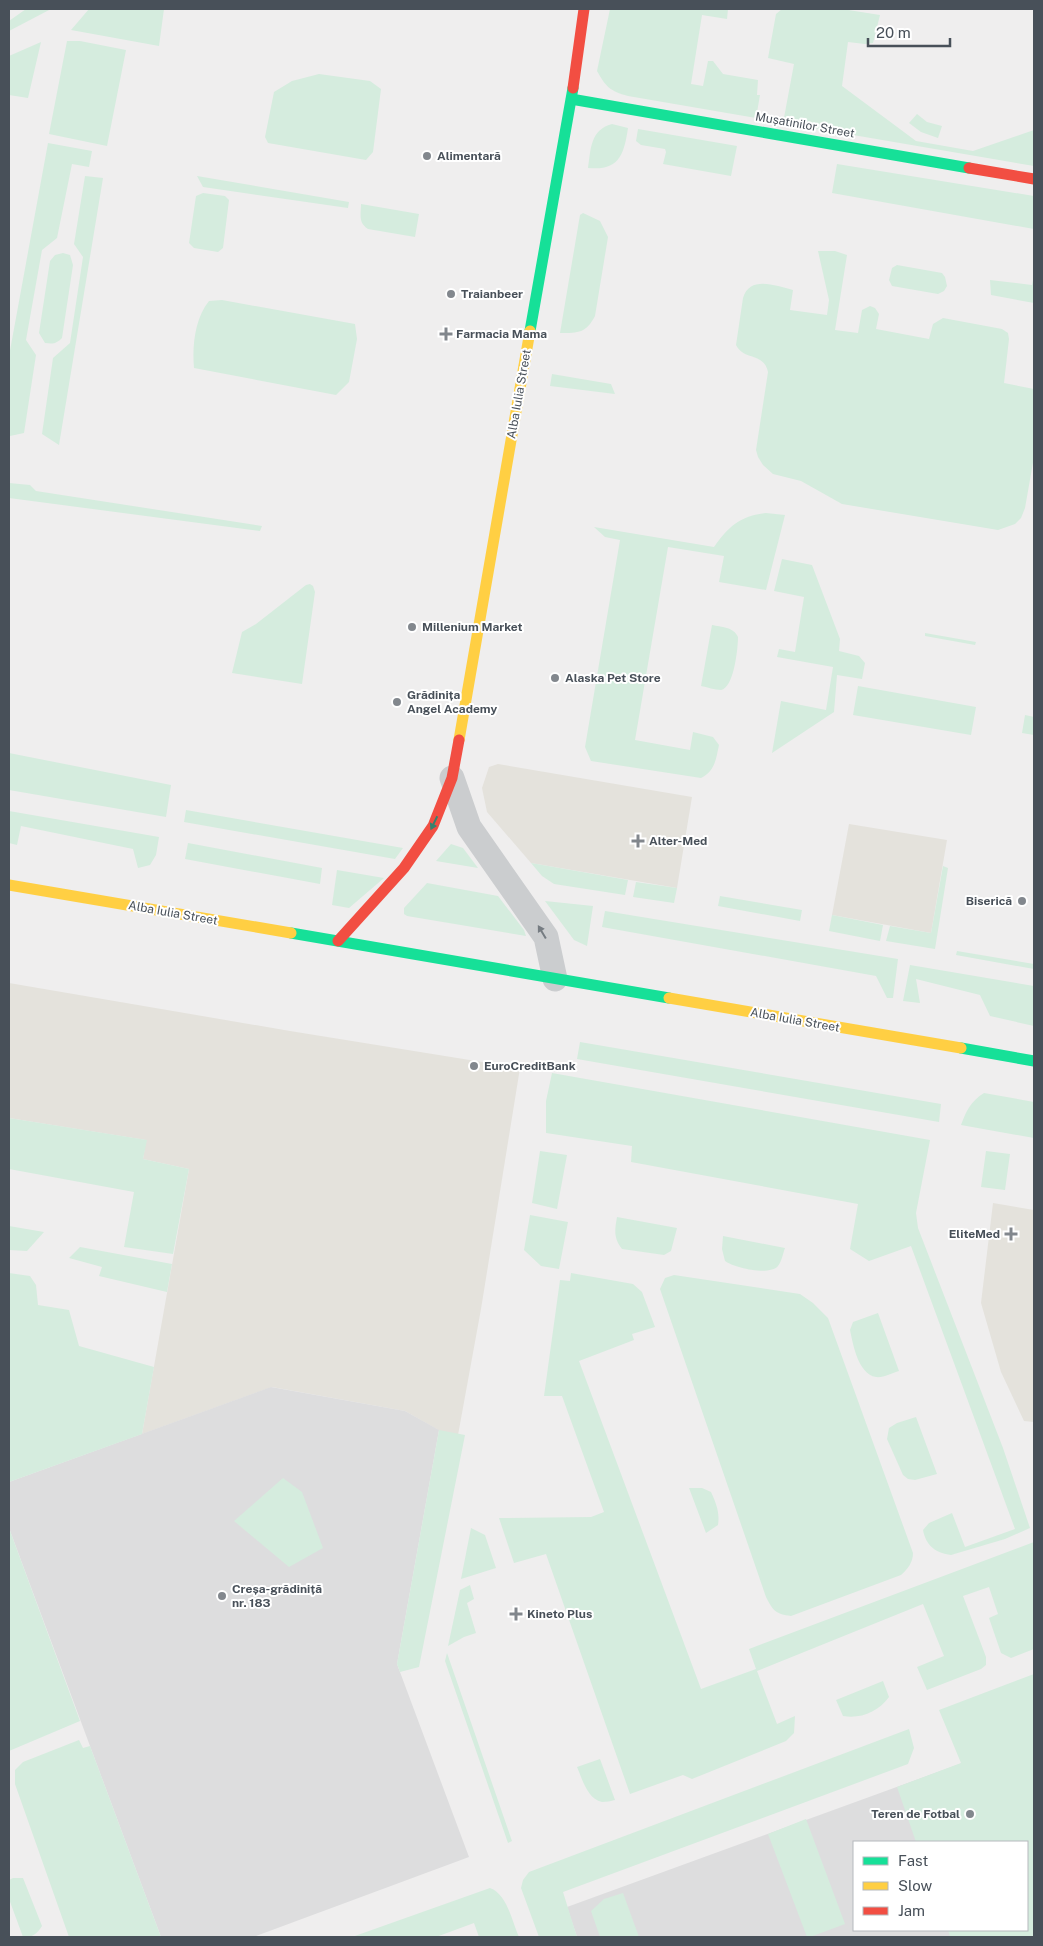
<svg xmlns="http://www.w3.org/2000/svg" width="1043" height="1946" font-family="'Public Sans',sans-serif">
  <style>
    .commercial { fill: #e4e2dc }
    .education { fill: #ddddde; fill-rule: evenodd }
    .green { fill: #d5ecde }
    .lines { fill: none; stroke-linecap: round; stroke-linejoin: round }
    .street { stroke: #cbcdcf; stroke-width: 25 }
    .fast { stroke: #16e098; stroke-width: 11 }
    .slow { stroke: #ffcf43; stroke-width: 11 }
    .jam { stroke: #f24e42; stroke-width: 11 }
    .oneway { fill: #36826f }
    .oneway2 { fill: #767c82 }
    .poi-dot { fill: #82878d; stroke: #fff; stroke-width: 2 }
    .labels { text-anchor: middle; stroke-width: 4; stroke-linejoin: round; paint-order: stroke }
    .street-label { font-size: 12px; fill: #485059; stroke: #fff }
    .poi-label { font-size: 12px; font-weight: bold; fill: #485059; stroke: #fff; text-anchor: start }
  </style>
  <rect width="100%" height="100%" fill="#efeeee"/>
  <path class="commercial" d="M498,764L692,797L677,888L531,863L487,812L482,788L489,767Z
    M849,824L947,840L931,933L832,915Z
    M9,983L290,1031L520,1068L481,1309L458,1435L442,1432L405,1411L272,1387L142,1434L189,1169L143,1159L146,1140L9,1118Z
    M993,1203L1034,1210V1422L1024,1421L1001,1372L981,1303Z"/>
  <path class="education" d="M271,1387L405,1411L439,1430L397,1664L469,1857L253,1937H161L9,1528V1482Z
    M1034,1737V1937H577L567,1907ZM854,1842H1027V1930H854Z"/>
  <path class="green" d="M26,9H51L9,31V21Z
    M89,9H164L159,46L71,30Z
    M610,9H728L727,19L702,15L691,84L703,86L708,61H713L723,74L758,80L757,95H760L756,118L628,96C610,91 606,87 597,71Z
    M782,9H842L880,15L873,43L865,44L848,42L842,86L916,141L973,151L1034,130V166L783,123L794,64L768,58L776,14Z
    M67,41H80L126,50L107,146L49,134Z
    M41,42L28,98L9,95V56Z
    M319,74L370,81L381,89L373,152L366,160L268,143L265,137L274,92L292,81Z
    M917,114L927,122L942,126L938,138L921,132L909,123Z
    M612,124L628,128C624,155 619,171 588,168C591,149 590,130 612,124Z
    M638,129L737,146L731,176L663,164L666,152L665,149L641,145L636,141Z
    M48,143L92,151L89,167L72,164L57,238L42,250L26,340L36,355L24,433L10,436L9,442V356Z
    M837,164L1034,196V229L832,193Z
    M85,176L103,178L59,445L42,434L53,358L70,343L83,257L74,244Z
    M197,176L349,202L348,208L203,187Z
    M203,193L225,196L229,200L223,248L218,252L194,248L189,243L196,196Z
    M361,204L419,214L415,237L368,229C358,222 361,215 361,204Z
    M583,213L600,221L608,237L595,316C586,333 579,333 560,333L580,215Z
    M818,251H835L847,255L835,330L858,333L862,310L870,306L875,308L879,314L876,329L929,339L933,324L943,318L1002,329L1008,333L1009,339L1004,383L1034,389V457L1025,508L1021,518L1015,524L998,530L842,504L801,481L773,474L763,465L758,457L756,450L768,372C764,352 744,361 736,345L743,298C750,275 776,286 793,290L790,310L827,315L829,300Z
    M63,253L70,255L73,265L62,338C56,344 53,344 45,343L39,333L50,261L55,255Z
    M897,265L942,273L945,277L947,286L944,291L938,294L892,286L889,280L892,268Z
    M1034,274V303L991,295L990,280L1032,285Z
    M222,300L355,324L357,339L349,382L336,395L194,368C192,346 195,318 209,301Z
    M552,374L611,384L615,394L550,386Z
    M9,483L30,485L36,491L262,526L260,531L9,498Z
    M766,513L785,515L766,590L719,582L724,556L668,547L635,740L690,750L693,732L713,737L719,745C716,759 715,771 701,778L591,761L585,747L620,540L605,537L594,527L714,547C729,526 740,516 766,513Z
    M782,559L812,565L840,639L839,651L859,656L865,663L862,679L837,675L834,712L772,753L781,701L826,710L833,667L777,657L779,649L795,652L804,597L774,591Z
    M310,584L313,586L315,592L302,684L232,673L242,632L256,624L306,585Z
    M712,625C721,627 734,627 738,637C738,648 734,688 721,690C715,690 707,687 701,686Z
    M925,633L976,642L975,645L925,636Z
    M858,686L976,707L971,735L853,715Z
    M1025,715L1034,717V735L1022,733Z
    M9,753L171,785L166,817L9,790Z
    M186,810L403,848L395,859L184,822Z
    M9,811L159,837L156,855L150,865L138,868L133,849L21,826L17,845L9,843Z
    M188,843L322,868L320,884L185,859Z
    M451,844L463,848L478,868L436,861Z
    M531,863L628,880L625,895L554,884L542,876Z
    M943,866L948,868L935,949L886,941L890,926L931,933Z
    M337,870L384,878L349,908L332,905Z
    M636,882L677,888L674,903L633,897Z
    M427,883L498,896L524,930L526,936L407,916L404,914V908Z
    M720,896L802,910L800,921L718,906Z
    M545,901L593,906L587,946L574,940Z
    M605,911L898,959L893,998H887L876,976L602,927Z
    M832,915L883,925L880,941L829,931Z
    M957,951L1034,964V969L956,955Z
    M910,965L1034,986V1026L990,1016L980,995L916,979L920,1003L903,1001Z
    M580,1042L941,1104L939,1122L577,1059Z
    M552,1073L930,1140L916,1213L918,1228L1003,1448L1030,1528L1005,1539L951,1555C936,1553 926,1546 923,1530L929,1523L952,1513L965,1547L1015,1529L911,1246L869,1261L850,1249L858,1204L631,1162L632,1146L546,1133V1101Z
    M984,1093L1034,1102V1138L961,1125C966,1111 971,1101 984,1093Z
    M9,1118L147,1140L143,1159L189,1169L173,1254L124,1247L134,1192L9,1169Z
    M540,1151L567,1155L557,1209L532,1203Z
    M986,1151L1010,1154L1005,1190L981,1187Z
    M530,1215L568,1222L559,1269L541,1266L524,1250Z
    M617,1217L677,1228L671,1251L664,1255L622,1249C613,1238 615,1229 617,1217Z
    M9,1226L44,1232L27,1251L9,1250Z
    M723,1236L785,1248C783,1253 782,1261 778,1266C770,1276 734,1268 725,1261L722,1249Z
    M80,1247L172,1264L167,1292L99,1276L102,1267L69,1258Z
    M9,1273L30,1276L36,1285L38,1305L69,1310L79,1346L154,1367L142,1434L9,1482Z
    M571,1273L633,1284L642,1292L655,1327L632,1334L634,1340L579,1361L701,1689L756,1669L749,1649L1034,1542V1649L1011,1658L1001,1653L989,1618L998,1614L989,1587L963,1596L986,1657V1665L981,1669L927,1690L917,1667L944,1656L923,1604L757,1671L777,1724L795,1716L794,1733L786,1741L692,1779L683,1775L630,1794L546,1554L514,1563L499,1518L591,1517L604,1512L562,1396H544L560,1280L570,1281Z
    M674,1275L800,1294L813,1303L828,1318L913,1553C913,1562 908,1569 901,1575L791,1616C776,1614 773,1611 766,1597L660,1289L665,1278Z
    M878,1313L899,1371C892,1373 883,1378 876,1377C858,1374 853,1344 850,1330L853,1322Z
    M916,1417L937,1474L915,1480L908,1479L903,1475L887,1439L889,1428L897,1423Z
    M439,1430L465,1435L419,1667L400,1672L397,1664Z
    M283,1478L302,1492L323,1548L289,1567L234,1521Z
    M689,1488H702L711,1492C716,1503 720,1512 718,1525L706,1533Z
    M9,1528L80,1721L9,1751Z
    M471,1528L485,1535L496,1568L461,1579Z
    M470,1585L474,1599L467,1603L476,1633L464,1637L448,1646L460,1590Z
    M447,1653L512,1841L508,1843L445,1661Z
    M1034,1674V1937H950L948,1930H1027V1842H916L897,1787L961,1763L939,1710Z
    M883,1681L889,1697C878,1712 861,1719 843,1716L836,1700Z
    M909,1729L914,1748L908,1764L563,1892L577,1937H539L521,1888L523,1880L529,1872Z
    M79,1740L83,1748L90,1746L161,1937H69L15,1784V1770L23,1762Z
    M600,1759L615,1800C611,1801 606,1802 602,1802C587,1799 582,1778 577,1767Z
    M806,1819L845,1924L810,1937H807L768,1834Z
    M13,1878H23L42,1926C37,1934 33,1937 23,1937L9,1899V1880Z
    M490,1888C507,1894 512,1921 519,1937H479L474,1923L436,1937H352Z
    M623,1893L639,1937H600L591,1911L604,1899Z"/>
  <g class="lines">
    <path class="street" d="M452,778L469,827L546,937L555,979"/>
    <path class="fast" d="M571,99L969,168
      M530,331L573,88
      M291,933L669,998
      M961,1048L1034,1061"/>
    <path class="slow" d="M459,740L530,331
      M9,885L291,933
      M669,998L961,1048"/>
    <path class="jam" d="M573,88L584,9
      M969,168L1034,179
      M338,941L404,868L433,826L452,778L459,740"/>
  </g>
  <defs><path id="oneway-solid" d="M-6-.8H1V-3.2L6.5 0L1 3.2V.8H-6Z" transform="scale(1.25)"/></defs>
  <use class="oneway" href="#oneway-solid" transform="translate(434 823) rotate(116)"/>
  <use class="oneway2" href="#oneway-solid" transform="translate(542 932) rotate(-121)"/>
  <g class="poi-dot">
    <circle cx="427" cy="156" r="5"/>
    <circle cx="451" cy="294" r="5"/>
    <path d="M443.5 326.5h5v5h5v5h-5v5h-5v-5h-5v-5h5z"/>
    <circle cx="412" cy="627" r="5"/>
    <circle cx="555" cy="678" r="5"/>
    <circle cx="397" cy="702" r="5"/>
    <path d="M635.5 833.5h5v5h5v5h-5v5h-5v-5h-5v-5h5z"/>
    <circle cx="1022" cy="901" r="5"/>
    <circle cx="474" cy="1066" r="5"/>
    <path d="M1008.5 1226.5h5v5h5v5h-5v5h-5v-5h-5v-5h5z"/>
    <circle cx="222" cy="1596" r="5"/>
    <path d="M513.5 1606.5h5v5h5v5h-5v5h-5v-5h-5v-5h5z"/>
    <circle cx="970" cy="1814" r="5"/>
  </g>
  <g class="labels">
    <g class="street-label">
      <text transform="translate(805 125) rotate(10)" y="4">Mușatinilor Street</text>
      <text transform="translate(519 394) rotate(-80)" y="4">Alba Iulia Street</text>
      <text transform="translate(173 913) rotate(10)" y="4">Alba Iulia Street</text>
      <text transform="translate(795 1020) rotate(10)" y="4">Alba Iulia Street</text>
    </g>
    <g class="poi-label">
      <text x="437" y="160">Alimentară</text>
      <text x="461" y="298">Traianbeer</text>
      <text x="456" y="338">Farmacia Mama</text>
      <text x="422" y="631">Millenium Market</text>
      <text x="565" y="682">Alaska Pet Store</text>
      <text x="407" y="699">Grădinița<tspan x="407" dy="14">Angel Academy</tspan></text>
      <text x="649" y="845">Alter-Med</text>
      <text x="1012" y="905" text-anchor="end">Biserică</text>
      <text x="484" y="1070">EuroCreditBank</text>
      <text x="1000" y="1238" text-anchor="end">EliteMed</text>
      <text x="232" y="1593">Creșa-grădiniță<tspan x="232" dy="14">nr. 183</tspan></text>
      <text x="527" y="1618">Kineto Plus</text>
      <text x="960" y="1818" text-anchor="end">Teren de Fotbal</text>
    </g>
  </g>
  <rect width="1043" height="1946" fill="none" stroke="#485059" stroke-width="20"/>
  <rect x="853" y="1841" width="175" height="90" fill="#ffffff" stroke="#b6b9bd"/>
  <rect x="863" y="1857" width="25" height="8" fill="#16e098" stroke="#b6b9bd"/>
  <text x="898" y="1866" font-size="15" fill="#485059">Fast</text>
  <rect x="863" y="1882" width="25" height="8" fill="#ffcf43" stroke="#b6b9bd"/>
  <text x="898" y="1891" font-size="15" fill="#485059">Slow</text>
  <rect x="863" y="1907" width="25" height="8" fill="#f24e42" stroke="#b6b9bd"/>
  <text x="898" y="1916" font-size="15" fill="#485059">Jam</text>
  <path d="M868 38v8h82v-8" fill="none" stroke="#485059" stroke-width="2.5"/>
  <text x="876" y="38" font-size="15" fill="#485059" stroke="#ffffff" stroke-width="4" paint-order="stroke">20 m</text>
</svg>
